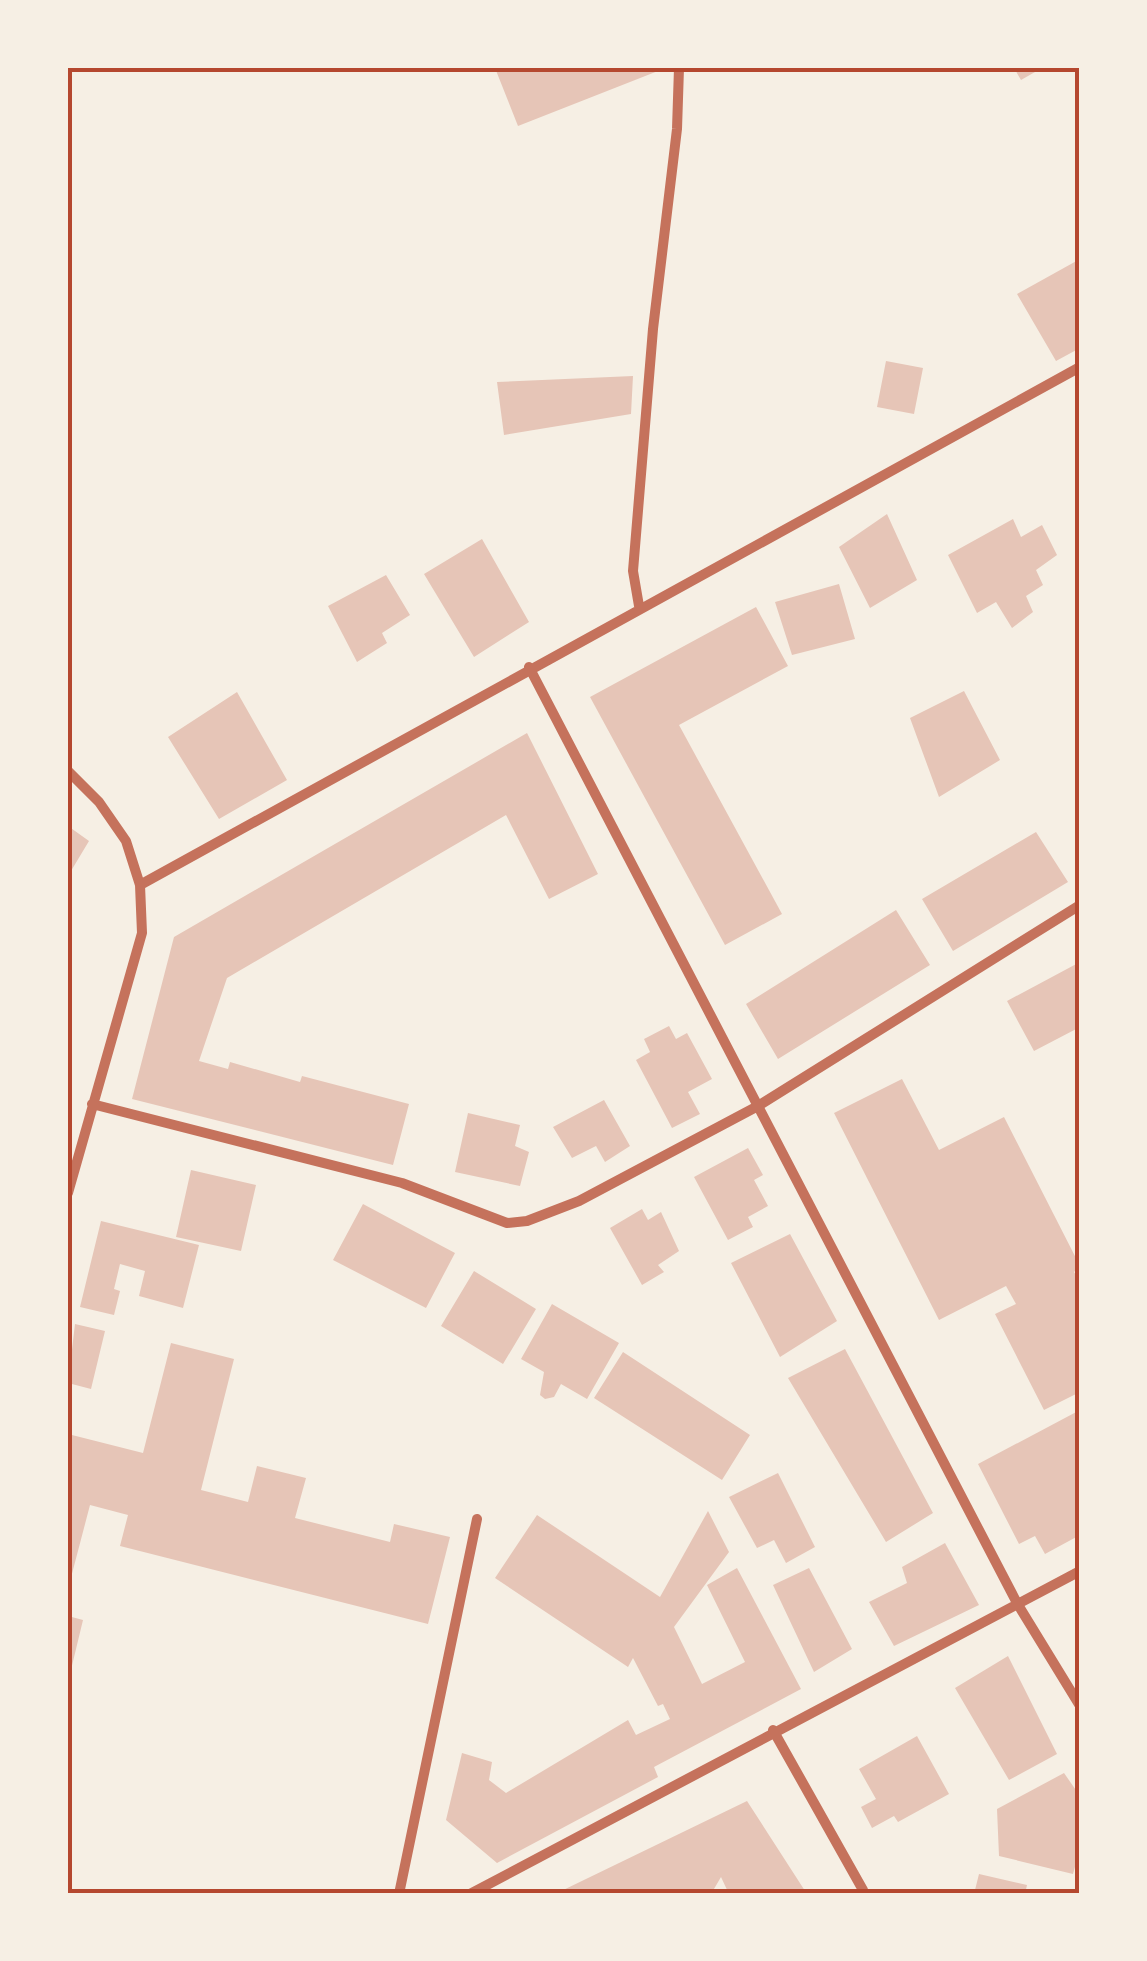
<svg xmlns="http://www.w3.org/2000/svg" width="1147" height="1961" font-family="'Asap Condensed',sans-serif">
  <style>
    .building { fill: #e6c5b7 }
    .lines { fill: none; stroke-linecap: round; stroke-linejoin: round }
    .minor { stroke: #c5725c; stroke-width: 10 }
    .neatline { fill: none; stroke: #b5482f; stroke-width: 4 }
  </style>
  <rect width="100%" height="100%" fill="#f6efe4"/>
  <path class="building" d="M495,68H657L658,71L518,126Z
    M1014,68H1042L1021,80Z
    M1080,259V348L1056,361L1017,294Z
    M886,361L923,368L914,414L877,407Z
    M633,376L631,414L504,435L497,382Z
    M887,514L917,580L870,608L839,547Z
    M1013,519L1021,537L1042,525L1057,555L1036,570L1043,585L1026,596L1033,612L1012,628L996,602L977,613L948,555Z
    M482,539L529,622L474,657L424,574Z
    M386,575L410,615L382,633L387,643L357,662L328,606Z
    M839,584L855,639L792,655L775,602Z
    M756,607L788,666L679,725L782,914L725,945L590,697Z
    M964,691L1000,760L939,797L910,718Z
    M237,692L287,780L219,819L168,737Z
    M527,733L598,874L549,899L506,815L227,978L199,1061L228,1069L230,1062L300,1082L302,1076L409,1104L393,1165L132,1099L174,937Z
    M68,826L89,841L68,876Z
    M1036,832L1068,882L953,951L922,899Z
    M896,910L930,965L778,1059L746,1004Z
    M1080,962V1027L1034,1051L1007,1001Z
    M669,1026L676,1039L687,1033L712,1079L688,1092L700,1114L672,1128L636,1060L650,1052L644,1039Z
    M902,1079L939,1150L1004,1117L1080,1266L1074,1272L1080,1282V1392L1044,1410L995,1314L1016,1304L1006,1286L939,1320L834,1113Z
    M604,1100L630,1146L605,1162L596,1146L572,1158L553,1127Z
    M468,1113L520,1125L515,1146L529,1152L520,1186L455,1172Z
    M748,1148L763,1175L754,1180L768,1206L748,1217L753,1227L728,1240L694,1177Z
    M191,1170L256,1185L241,1251L176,1237Z
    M363,1204L455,1253L426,1308L333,1260Z
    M642,1209L648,1220L661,1212L679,1251L658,1265L664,1272L642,1285L610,1228Z
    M101,1221L199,1245L183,1308L139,1296L145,1271L120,1264L114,1289L120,1291L114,1315L80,1307Z
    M790,1234L837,1321L780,1357L731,1263Z
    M474,1271L536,1309L503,1364L441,1326Z
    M552,1304L619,1343L587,1399L561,1384L554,1397L545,1399L540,1395L544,1372L521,1359Z
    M75,1324L105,1331L91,1389L68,1383Z
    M171,1343L234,1359L201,1490L248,1502L257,1466L306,1478L295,1518L390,1542L394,1524L450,1537L428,1624L120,1546L128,1515L90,1505L68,1589V1434L143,1453Z
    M845,1349L933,1513L886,1542L788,1378Z
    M623,1352L750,1435L722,1480L594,1398Z
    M1080,1410V1535L1045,1554L1035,1536L1019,1544L978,1464Z
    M778,1473L815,1547L786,1563L774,1540L757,1548L729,1497Z
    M708,1511L729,1552L674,1627L702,1684L745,1662L707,1585L737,1568L801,1689L654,1767L658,1777L497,1863L446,1820L462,1753L492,1762L489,1780L506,1793L628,1720L636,1735L670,1719L663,1704L658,1706L633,1658L628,1667L495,1578L537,1515L660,1597Z
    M945,1543L979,1605L894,1646L869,1602L907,1583L902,1567Z
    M809,1568L852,1649L814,1672L773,1585Z
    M68,1616L83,1620L69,1678H68Z
    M1008,1656L1057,1754L1009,1780L955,1688Z
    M917,1736L949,1794L898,1822L894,1816L872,1828L861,1807L876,1799L859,1769Z
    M1064,1773L1080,1796V1849L1073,1874L999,1856L997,1809Z
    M747,1801L807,1894H729L721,1877L711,1894H555Z
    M979,1874L1027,1885L1025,1894H974Z"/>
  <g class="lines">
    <path class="minor" d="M639,606L633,571L653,329L677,129L679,68
      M529,667L1017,1603L1080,1706
      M68,771L99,802L126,841L140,885L142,933L68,1193
      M140,885L1080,367
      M92,1104L402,1183L507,1223L527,1221L579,1201L758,1106L1080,905
      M773,1730L863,1890
      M399,1894L477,1519
      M470,1894L1080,1571"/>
  </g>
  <rect width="1147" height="1961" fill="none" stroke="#f6efe4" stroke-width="140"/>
  <rect x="70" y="70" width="1007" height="1821" class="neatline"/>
</svg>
